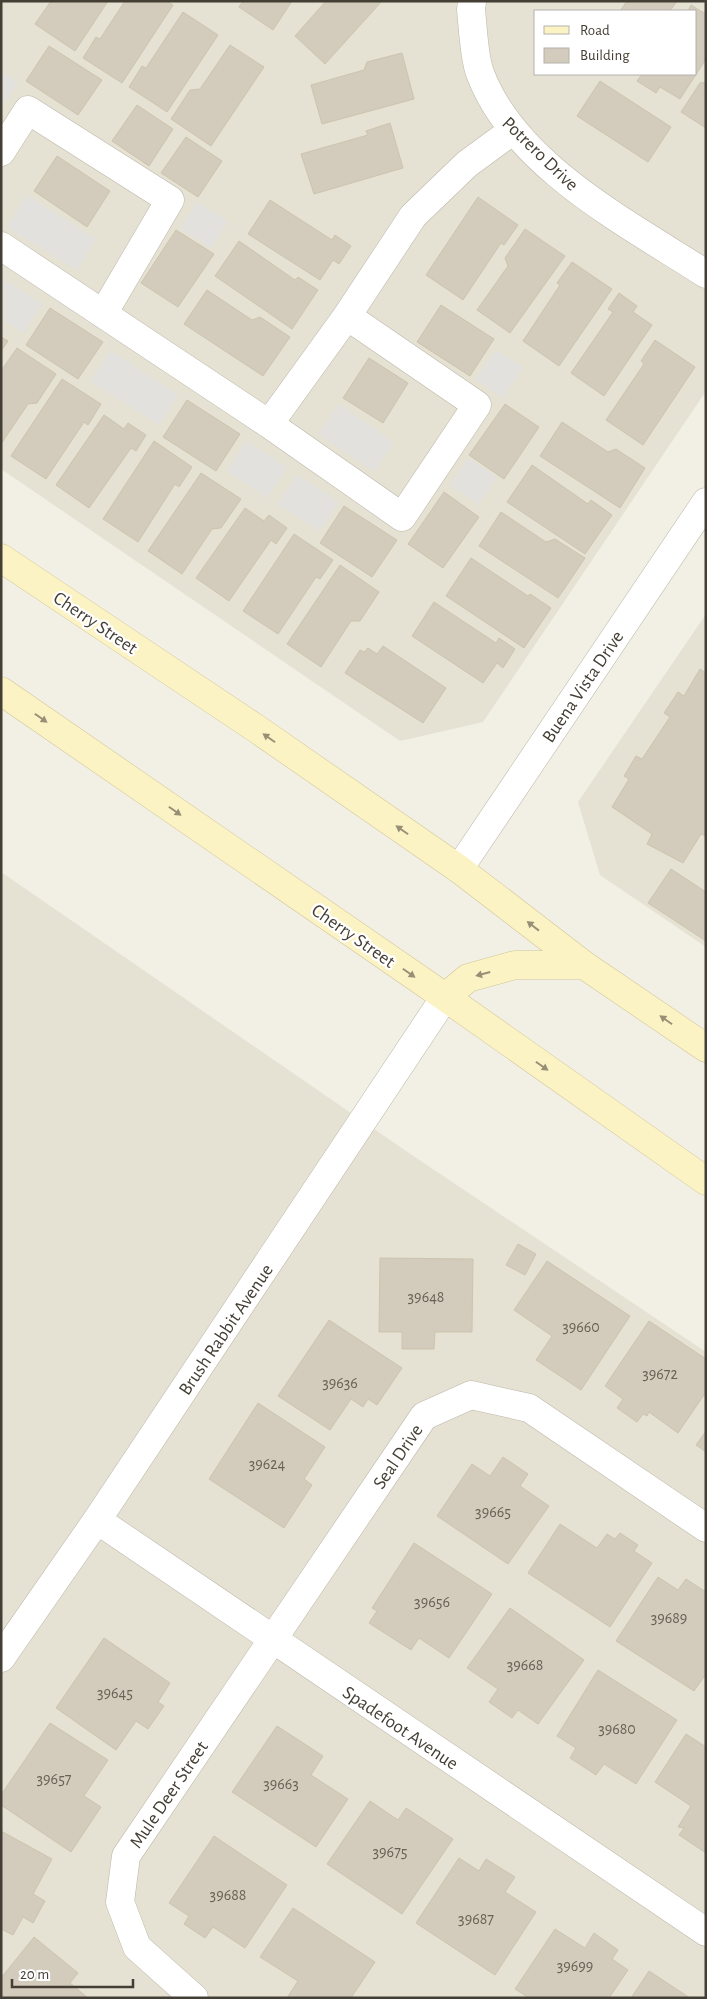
<svg xmlns="http://www.w3.org/2000/svg" width="707" height="1999" font-family="'Alegreya Sans',sans-serif">
  <style>
    .residential { fill: #e5e1d3; fill-rule: evenodd }
    .parking { fill: #e3e1dd }
    .building { fill: #d3cbbb; stroke: #cdc4ae }
    .lines { fill: none; stroke-linecap: round; stroke-linejoin: round }
    .street-casing { stroke: #bdb7a8; stroke-width: 29 }
    .secondary-casing { stroke: #d0c597; stroke-width: 29 }
    .street { stroke: #fff; stroke-width: 28 }
    .secondary { stroke: #fcf3c5; stroke-width: 28 }
    .oneway { fill: #979076 }
    .labels { text-anchor: middle; stroke-width: 4.5; stroke-linejoin: round; paint-order: stroke }
    .number-label { font-size: 16px; fill: #686256 }
    .street-label { font-size: 19px; fill: #443f35; stroke: #fff }
  </style>
  <rect width="100%" height="100%" fill="#f2efe5"/>
  <path class="residential" d="M1,1H706V391L483,722L400,741L1,469ZM536,11H696V74H536Z
    M706,614V947L600,875L578,802Z
    M1,872L406,1151L706,1352V1998H1Z"/>
  <path class="parking" d="M1,71L18,83L1,108Z
    M27,195L96,239L77,270L7,227Z
    M197,202L228,221L211,248L180,229Z
    M1,278L42,304L23,333L1,318Z
    M496,350L523,367L503,398L475,379Z
    M111,351L178,395L159,425L90,381Z
    M339,404L394,442L374,472L318,434Z
    M246,441L287,468L267,498L227,471Z
    M468,458L497,477L479,504L450,485Z
    M297,475L339,502L319,531L277,504Z"/>
  <path class="building" d="M51,1H108L75,51L35,24Z
    M125,1H166L173,5L122,83L83,58L96,37L100,39Z
    M243,1H292L273,30L239,7Z
    M326,1H382L325,64L295,36Z
    M627,1H677L670,11H620Z
    M691,5L706,14V59L680,99L660,87L656,93L637,81L642,74H696V11H688Z
    M183,12L218,35L167,112L129,87L142,66L146,68Z
    M230,45L264,67L211,146L171,119L190,90L200,89Z
    M49,46L102,80L78,115L26,81Z
    M402,53L414,99L322,124L311,85L364,70L367,62Z
    M600,81L671,127L648,162L577,116Z
    M706,82V128L681,112L700,83Z
    M137,105L173,129L149,166L112,141Z
    M390,123L403,168L314,194L301,154L368,135L366,131Z
    M186,137L222,161L198,197L161,173Z
    M57,156L110,191L87,227L34,191Z
    M478,197L518,225L504,245L501,243L463,300L426,275Z
    M270,200L332,240L335,235L351,246L339,264L333,260L320,280L248,234Z
    M525,229L565,256L510,333L477,310L508,266L505,258Z
    M176,230L214,254L178,307L141,283Z
    M239,241L295,280L298,277L318,290L292,329L215,276Z
    M572,262L612,289L559,366L523,341L560,285L557,283Z
    M207,290L252,320L260,317L290,337L263,376L184,324Z
    M619,293L637,306L633,312L652,325L604,396L571,373L613,312L608,309Z
    M441,305L494,339L470,376L417,342Z
    M50,308L103,342L78,379L26,345Z
    M1,337L8,341L1,351Z
    M655,340L695,367L643,445L606,420L644,364L641,361Z
    M17,348L56,374L37,403L28,404L1,444V371Z
    M369,358L408,383L383,423L343,398Z
    M62,379L101,404L88,425L84,422L46,479L11,456Z
    M187,400L240,434L216,471L163,437Z
    M505,404L539,427L504,479L469,455Z
    M104,415L124,429L128,423L146,435L136,451L131,448L89,508L56,485Z
    M562,422L608,452L616,449L645,468L620,508L540,456Z
    M154,441L192,467L179,487L175,484L138,542L103,519Z
    M532,465L588,504L591,500L612,515L585,554L507,502Z
    M201,473L241,499L221,528L212,529L182,574L148,551Z
    M444,492L479,517L443,568L408,544Z
    M344,506L397,540L372,577L320,543Z
    M245,508L264,521L269,515L287,528L276,544L271,540L229,601L196,578Z
    M501,512L546,542L555,539L585,558L558,598L479,546Z
    M294,534L333,560L320,579L316,577L278,634L243,611Z
    M471,558L528,596L530,594L551,608L524,648L446,596Z
    M340,565L379,592L360,621H351L321,667L287,644Z
    M434,602L496,643L499,638L515,649L503,668L497,663L483,683L412,636Z
    M383,646L446,688L423,723L345,673L360,650L364,652L368,648L377,654Z
    M700,669L706,673V836L701,834L683,863L647,844L652,834L612,807L629,779L624,776L636,756L642,759L670,717L664,713L678,692L684,696Z
    M671,869L706,892V941L648,903Z
    M518,1244L536,1254L525,1275L506,1265Z
    M380,1258L473,1259L472,1332H435L434,1349H402V1332H379Z
    M547,1261L630,1316L581,1390L536,1360L552,1336L514,1310Z
    M329,1320L402,1368L377,1405L368,1399L363,1407L351,1399L330,1430L278,1396Z
    M649,1321L706,1359V1392L678,1433L649,1412L647,1416L643,1414L637,1422L617,1408L623,1399L605,1386Z
    M258,1403L325,1447L304,1479L312,1485L284,1528L209,1479Z
    M706,1431V1452L696,1445Z
    M503,1457L528,1474L520,1486L549,1506L508,1564L437,1516L472,1464L490,1476Z
    M560,1524L597,1548L607,1534L615,1539L620,1533L638,1545L634,1551L652,1563L610,1627L528,1573Z
    M414,1543L492,1594L449,1658L419,1638L411,1650L369,1623L377,1611L372,1608Z
    M658,1577L678,1590L686,1579L706,1592V1674L694,1691L616,1641Z
    M510,1608L584,1660L538,1724L518,1710L512,1718L489,1702L498,1689L467,1668Z
    M104,1638L170,1683L158,1702L164,1706L148,1729L136,1721L116,1750L56,1708Z
    M598,1670L677,1720L636,1784L604,1764L596,1775L570,1758L576,1748L557,1736Z
    M50,1723L108,1760L84,1796L101,1807L71,1852L1,1805V1795Z
    M277,1726L323,1756L311,1775L348,1799L316,1847L232,1792Z
    M686,1734L706,1747V1853L679,1835L684,1828L678,1827L691,1806L655,1782Z
    M370,1801L398,1820L406,1808L453,1839L402,1914L327,1864Z
    M1,1831L52,1859L33,1894L45,1901L33,1923L23,1917L13,1935L1,1929Z
    M214,1836L287,1885L245,1948L213,1927L205,1938L184,1924L189,1916L169,1903Z
    M459,1858L479,1871L486,1859L515,1877L505,1892L536,1912L495,1975L416,1923Z
    M293,1908L375,1962L351,1998H287L298,1981L260,1957Z
    M555,1929L585,1948L594,1933L618,1950L612,1959L628,1970L609,1998H529L515,1989Z
    M34,1937L78,1973L70,1983L88,1998H1V1978Z
    M649,1971L690,1998H631Z"/>
  <g class="lines">
    <g class="street-casing">
      <path id="street" d="M472,1L471,10C473,27 474,58 480,73C514,165 627,223 706,274
        M1,152L28,110L170,200L103,314
        M1,246L269,424L402,517L477,405L347,316
        M269,424L347,316L413,216L467,164L512,131
        M459,869L706,502
        M97,1520L706,1932
        M1,1658L97,1520L445,997
        M194,1998L137,1947L120,1902L126,1856L424,1416L471,1395L529,1408L706,1528"/>
    </g>
    <g class="secondary-casing">
      <path id="secondary" d="M1,558L254,727L459,869L584,965L706,1048
        M1,691L445,997L706,1181
        M445,997L468,978L515,965H584"/>
    </g>
    <use href="#street" class="street"/>
    <use href="#secondary" class="secondary"/>
  </g>
  <defs><path id="oneway-solid" d="M-6-.8H1V-3.2L6.5 0L1 3.2V.8H-6Z" transform="scale(1.25)"/></defs>
  <g class="oneway">
    <use href="#oneway-solid" transform="translate(41 718) rotate(35)"/>
    <use href="#oneway-solid" transform="translate(269 738) rotate(-145)"/>
    <use href="#oneway-solid" transform="translate(175 811) rotate(35)"/>
    <use href="#oneway-solid" transform="translate(402 830) rotate(-145)"/>
    <use href="#oneway-solid" transform="translate(533 926) rotate(-142)"/>
    <use href="#oneway-solid" transform="translate(409 973) rotate(35)"/>
    <use href="#oneway-solid" transform="translate(483 974) rotate(165)"/>
    <use href="#oneway-solid" transform="translate(666 1020) rotate(-145)"/>
    <use href="#oneway-solid" transform="translate(542 1066) rotate(35)"/>
  </g>
  <g class="labels">
    <g class="number-label">
      <text x="426" y="1302">39648</text>
      <text x="581" y="1332">39660</text>
      <text x="660" y="1379">39672</text>
      <text x="340" y="1388">39636</text>
      <text x="267" y="1469">39624</text>
      <text x="493" y="1517">39665</text>
      <text x="432" y="1607">39656</text>
      <text x="669" y="1623">39689</text>
      <text x="525" y="1670">39668</text>
      <text x="115" y="1698">39645</text>
      <text x="617" y="1734">39680</text>
      <text x="54" y="1784">39657</text>
      <text x="281" y="1789">39663</text>
      <text x="390" y="1857">39675</text>
      <text x="228" y="1900">39688</text>
      <text x="476" y="1924">39687</text>
      <text x="575" y="1971">39699</text>
    </g>
    <g class="street-label">
      <text transform="translate(541 153) rotate(44)" y="7">Potrero Drive</text>
      <text transform="translate(96 622) rotate(34)" y="7">Cherry Street</text>
      <text transform="translate(582 686) rotate(-56)" y="7">Buena Vista Drive</text>
      <text transform="translate(354 935) rotate(35)" y="7">Cherry Street</text>
      <text transform="translate(225 1329) rotate(-56)" y="7">Brush Rabbit Avenue</text>
      <text transform="translate(397 1456) rotate(-56)" y="7">Seal Drive</text>
      <text transform="translate(401 1727) rotate(34)" y="7">Spadefoot Avenue</text>
      <text transform="translate(168 1794) rotate(-56)" y="7">Mule Deer Street</text>
    </g>
  </g>
  <rect width="707" height="1999" fill="none" stroke="#443f35" stroke-width="5"/>
  <rect x="534" y="10" width="162" height="65" fill="#ffffff" stroke="#b4b2ae"/>
  <rect x="544" y="26" width="25" height="8" fill="#fcf3c5" stroke="#b4b2ae"/>
  <text x="580" y="35" font-size="15" fill="#443f35">Road</text>
  <rect x="544" y="48" width="25" height="15" fill="#d3cbbb" stroke="#b4b2ae"/>
  <text x="580" y="60" font-size="15" fill="#443f35">Building</text>
  <path d="M12 1979v8h121v-8" fill="none" stroke="#443f35" stroke-width="2.5"/>
  <text x="20" y="1979" font-size="15" fill="#443f35" stroke="#ffffff" stroke-width="4" paint-order="stroke">20 m</text>
</svg>
